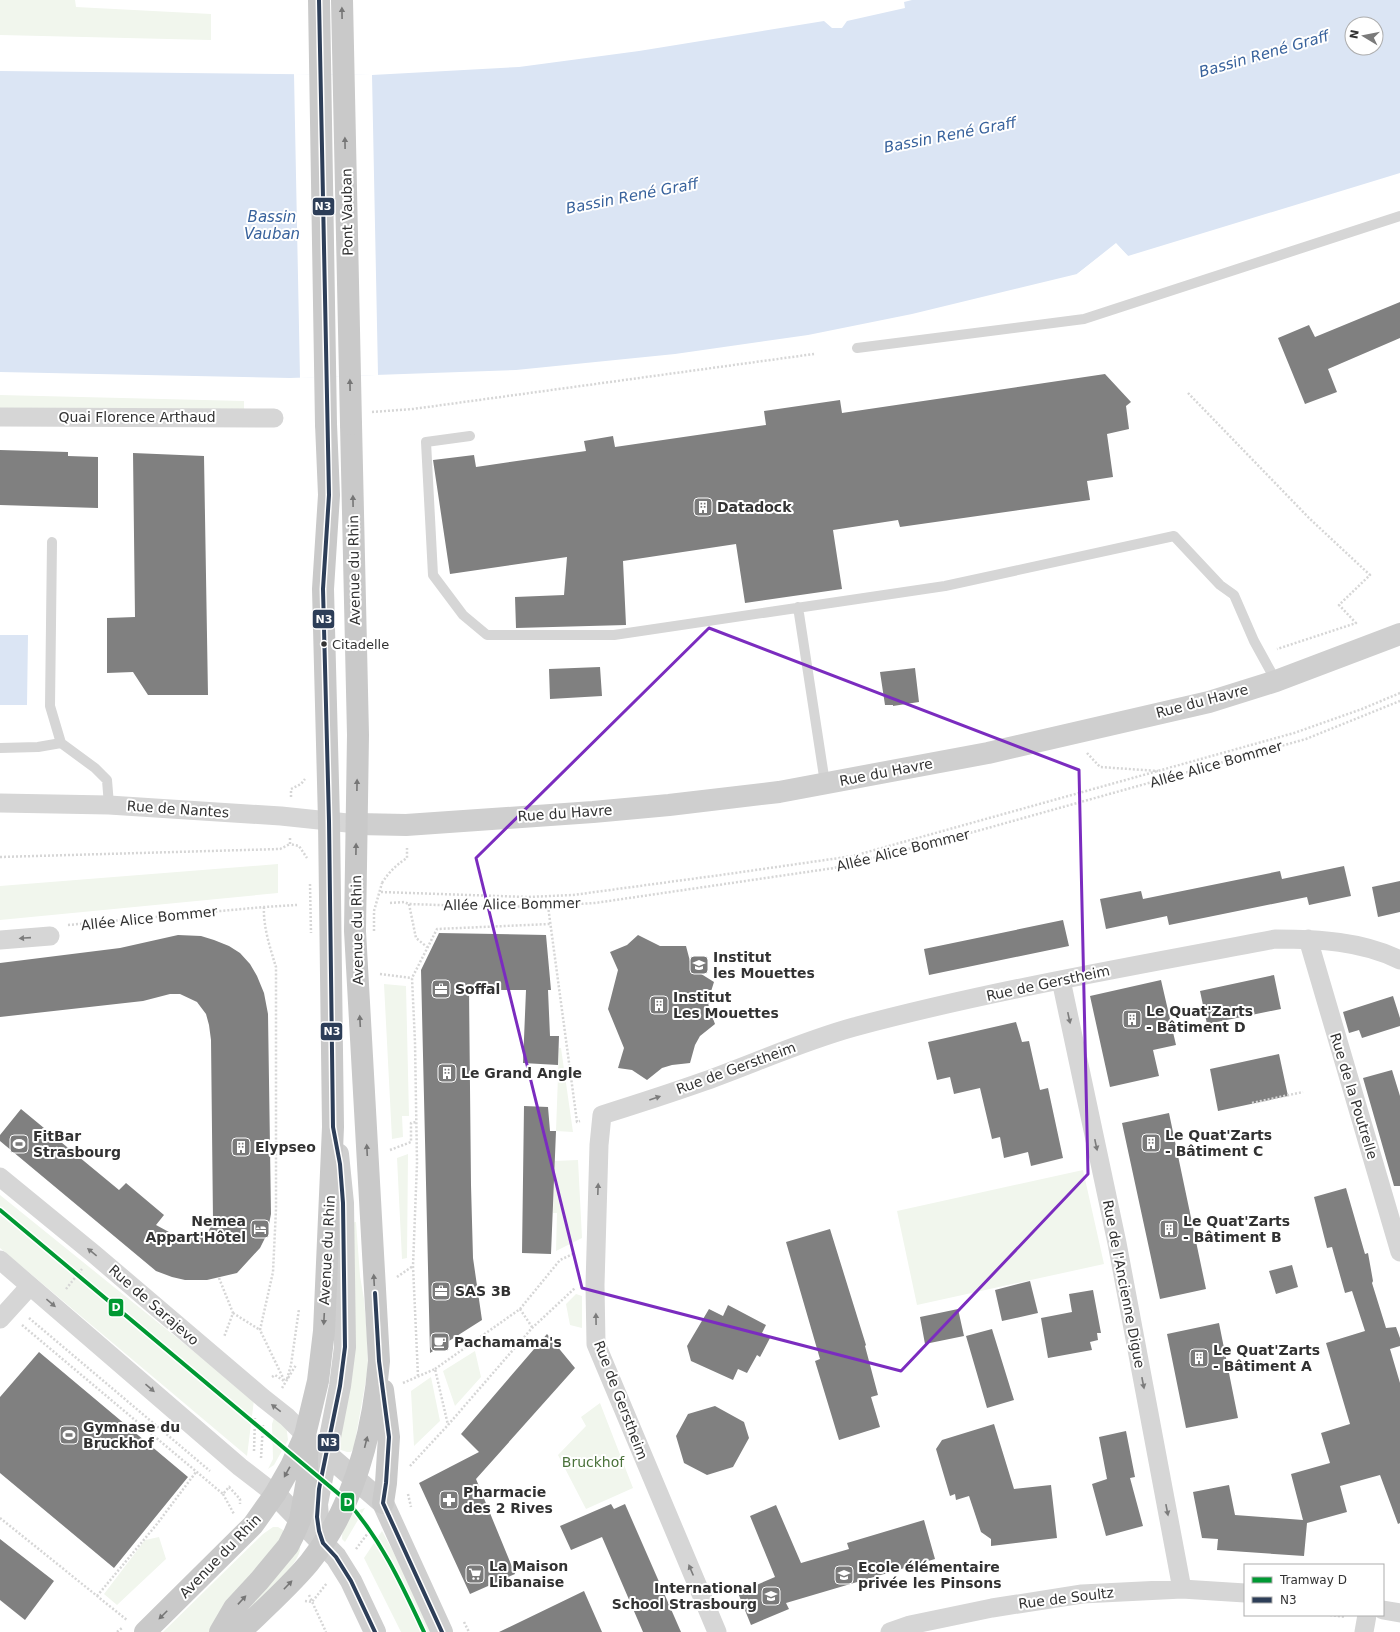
<svg xmlns="http://www.w3.org/2000/svg" width="1400" height="1632" font-family="'DejaVu Sans',sans-serif">
  <style>
    .green { fill: #f1f6ed }
    .water { fill: #dbe5f4; fill-rule: evenodd }
    .pier { fill: #fff }
    .building { fill: #808080 }
    .lines { fill: none; stroke-linecap: round; stroke-linejoin: round }
    .path { stroke: #d6d6d6; stroke-width: 2.5; stroke-dasharray: 2 2; stroke-linecap: butt }
    .lane { stroke: #d6d6d6; stroke-width: 10 }
    .street { stroke: #d6d6d6; stroke-width: 19 }
    .secondary { stroke: #cfcfcf; stroke-width: 22 }
    .primary { stroke: #c9c9c9; stroke-width: 22 }
    .path-bridge { stroke: #d6d6d6; stroke-width: 2.5; stroke-dasharray: 2 2; stroke-linecap: butt }
    .primary-bridge { stroke: #c9c9c9; stroke-width: 22 }
    .bus-1-casing { stroke: #fff; stroke-width: 7 }
    .bus-1 { stroke: #2d3e58; stroke-width: 4 }
    .tram-1-casing { stroke: #fff; stroke-width: 7 }
    .tram-1 { stroke: #093; stroke-width: 4 }
    .oneway { fill: #767676 }
    .oneway2 { fill: #7c7c7c }
    .marked { fill: none; stroke: #7b2cbf; stroke-width: 3; stroke-linejoin: round }
    .bus-dot { fill: #323232; stroke: #fff; stroke-width: 1.5 }
    .labels { text-anchor: middle; stroke-width: 4; stroke-linejoin: round; paint-order: stroke }
    .bus-label { font-size: 13px; fill: #323232; stroke: #fff; text-anchor: start }
    .street-label { font-size: 14px; fill: #323232; stroke: #fff }
    .poi-label { font-size: 14px; font-weight: bold; fill: #323232; stroke: #fff; text-anchor: start }
    .park-label { font-size: 14px; fill: #4a723a; stroke: #fff }
    .water-label { font-size: 15px; font-style: italic; fill: #38629c; stroke: #fff }
    .line-badge { stroke: #fff; stroke-width: 1.5 }
    .badge-label { font-size: 11px; text-anchor: middle; font-weight: bold; fill: #fff }
  </style>
  <rect width="100%" height="100%" fill="#fff"/>
  <path class="green" d="M0,0H75L76,7L211,14V40L0,35Z
    M0,395L244,401V415L0,411Z
    M278,864V893L0,920V886Z
    M384,984L406,986L409,1116H402L403,1137L392,1139Z
    M559,1048H561L573,1132L556,1131Z
    M408,1154L407,1258L402,1259L397,1158Z
    M578,1160L582,1238L556,1251L557,1213H553L555,1161Z
    M1083,1170L1104,1264L917,1305L897,1211Z
    M0,1195L254,1400L247,1456L0,1248Z
    M356,1222L360,1276L364,1299L367,1336L368,1368L354,1447L351,1452H347L338,1449L351,1223Z
    M576,1294L582,1296V1328L570,1325L566,1304Z
    M475,1351L481,1377L455,1406L443,1371Z
    M431,1377L440,1421L414,1446L411,1391Z
    M600,1403L633,1488L586,1509L558,1455L586,1426L581,1417Z
    M274,1418L286,1424L288,1440L274,1465L268,1469L273,1459L272,1424Z
    M365,1508L345,1542L342,1539C342,1524 350,1512 365,1508Z
    M273,1527H278L283,1530L284,1536L210,1632H163L263,1534Z
    M382,1531L436,1632H401L364,1558Z
    M159,1537L166,1559L117,1605L104,1594L145,1540Z
    M300,1546C304,1564 247,1612 233,1626Z"/>
  <path class="water" d="M912,0H1400V173L1128,256L1116,244L1077,274L912,314L808,335L675,354L516,370L290,378L0,372V71L372,75L519,67L639,51L824,21L832,28H842L847,21L905,8L904,2ZM1352,24H1376V48H1352Z
    M0,635H28L27,705H0Z"/>
  <path class="pier" d="M294,74L372,75L378,375L300,378Z
    M1116,243L1128,256L1127,258L1116,246L1078,275L1077,274Z"/>
  <path class="building" d="M1400,302V338L1328,369L1337,392L1305,404L1278,338L1309,325L1315,337Z
    M1105,374L1131,402L1126,406L1129,429L1107,434L1113,477L1087,481L1090,500L900,527L898,520L833,530L842,589L745,603L736,544L623,561L626,625L516,628L515,597L564,595L567,557L450,574L433,460L474,455L476,467L586,451L584,441L613,436L615,447L766,425L764,411L840,400L842,413Z
    M0,450L68,452V456L98,457V508L0,505Z
    M133,453L204,456L208,695H148L133,672L107,673V618L135,617Z
    M600,667L602,696L550,699L549,669Z
    M915,668L919,702L893,706V705H885L880,672Z
    M1344,866L1351,896L1309,905L1307,897L1169,925L1167,916L1106,929L1100,899L1141,891L1143,899L1280,871L1282,879Z
    M1400,881V912L1378,917L1372,887Z
    M1063,920L1069,946L929,975L924,949Z
    M439,933L546,935L551,990H548L550,1036H559L558,1065L523,1063L526,990H469L471,1185L473,1258L482,1320L430,1353L421,970Z
    M178,935L201,936L214,940L229,946L240,953L250,964L257,976L264,993L268,1014L271,1214L267,1234L260,1248L237,1273L207,1280H185L172,1277L156,1271L0,1141V1135L21,1109L119,1190L126,1183L164,1215L156,1225L180,1238H191L207,1235L213,1221L211,1040L209,1025L206,1014L197,1002L180,994H170L143,1001L0,1017V963L120,948Z
    M638,935L660,946H686L691,965L698,972L714,982L708,1001L709,1008L715,1024L700,1036L695,1045L690,1063L672,1065L662,1068L647,1080L632,1070L618,1068L624,1048L608,1009L618,970L610,952L627,945Z
    M1274,975L1281,1009L1207,1024L1200,991Z
    M1161,980L1176,1045L1153,1050L1159,1076L1110,1087L1090,996Z
    M1393,996L1400,1018V1026L1362,1038L1359,1030L1349,1033L1343,1012Z
    M1016,1022L1022,1042L1029,1041L1040,1090L1048,1088L1063,1158L1031,1166L1028,1152L1004,1158L1000,1137L992,1139L980,1088L954,1094L950,1077L937,1080L928,1042Z
    M1279,1054L1288,1096L1218,1111L1210,1069Z
    M1392,1070L1400,1096V1186H1394L1363,1078Z
    M524,1106L548,1107L550,1131H556L551,1254L522,1253Z
    M1169,1113L1206,1289L1160,1299L1122,1123Z
    M1346,1188L1365,1254L1368,1253L1373,1281L1372,1283L1386,1328L1396,1327L1400,1338V1346L1390,1349L1400,1383V1523L1398,1524L1380,1475L1340,1486L1347,1512L1307,1523L1304,1556L1217,1550L1218,1539L1202,1538L1193,1492L1229,1485L1235,1515L1303,1520L1291,1474L1330,1463L1321,1433L1350,1424L1326,1343L1365,1331L1352,1291L1345,1293L1332,1247L1327,1248L1314,1197Z
    M830,1229L866,1345L865,1346L878,1395L871,1397L880,1427L839,1440L815,1361L820,1359L786,1242Z
    M1292,1265L1298,1287L1276,1294L1269,1271Z
    M1030,1281L1038,1313L1002,1321L995,1290Z
    M1093,1290L1101,1333H1097L1098,1340L1090,1342L1092,1350L1048,1358L1041,1318L1072,1312L1069,1294Z
    M728,1305L766,1325L762,1333L770,1338L760,1357L757,1355L747,1373L738,1369L733,1380L691,1361L687,1346L709,1309L723,1316Z
    M958,1309L964,1336L925,1344L920,1317Z
    M1219,1323L1238,1418L1186,1428L1167,1334Z
    M992,1329L1014,1400L987,1408L966,1336Z
    M547,1334L575,1368L476,1479L515,1574L470,1594L419,1483L479,1452L461,1434Z
    M39,1352L188,1477L114,1568L0,1473V1397Z
    M715,1406L744,1422L749,1438L733,1467L707,1475L684,1463L676,1436L688,1414Z
    M994,1424L1014,1489L1051,1485L1057,1538L991,1546V1539L981,1532L969,1496L956,1500L955,1494L950,1496L936,1449L942,1440Z
    M1126,1431L1135,1477L1130,1478L1143,1526L1106,1536L1092,1484L1107,1479L1099,1437Z
    M611,1504L614,1509L625,1504L681,1632H643L602,1537L571,1550L560,1526Z
    M776,1505L801,1563L849,1549L847,1543L924,1520L935,1559L786,1603L789,1609L751,1625L738,1593L775,1577L750,1516Z
    M0,1539L54,1581L25,1620L0,1600Z
    M584,1591L602,1632H499Z"/>
  <g class="lines">
    <path class="path" d="M1188,393L1309,518L1370,575L1339,605L1356,623L1277,649
      M372,412L413,409L814,354
      M1087,753L1100,767L1158,771
      M291,797V789L301,784L305,779
      M290,838V844L299,846L307,858
      M0,857L280,849L290,844
      M382,883C389,872 396,865 407,858V848
      M381,892L527,897L573,895L728,874L853,856L1294,733L1362,709L1400,693
      M390,903L404,902L409,904L499,907L548,906L595,903L834,868L952,838L1306,739L1400,701
      M409,904L416,938L427,947
      M548,906L577,1122L580,1121
      M264,907C263,926 270,948 276,967V1209L273,1272L260,1330L285,1382
      M68,925L264,907L297,905
      M380,974L412,978
      M1252,1103L1303,1092
      M390,1150L411,1142V1123L416,1122
      M397,1277L413,1266
      M219,1278L233,1313L224,1337
      M66,1289L82,1269
      M520,1309L560,1260L575,1253
      M233,1313L260,1330
      M29,1318L210,1471
      M22,1325L223,1494L230,1486
      M435,1369L520,1309L532,1327
      M418,1376L413,1266L417,1163L415,1042L412,978L437,929L550,924
      M272,1377L275,1375L284,1381
      M287,1379L291,1365L299,1309
      M403,1383L435,1369L448,1425
      M282,1388L296,1365
      M254,1451L255,1418
      M261,1458L263,1425
      M410,1466L448,1425L532,1328L575,1288
      M229,1487L240,1499V1504
      M223,1494L234,1514
      M408,1494L411,1507
      M0,1518L127,1620
      M356,1549L371,1529
      M309,1595L326,1632
      M97,1596L157,1524L196,1472
      M305,1601L312,1602L327,1583
      M1330,1615L1345,1617
      M464,1622L469,1632
      M117,1632L122,1628"/>
    <path class="lane" d="M857,348L1084,319L1400,216
      M470,436L426,442L433,575L463,615L487,635H614L945,586L1174,536L1220,585L1234,595L1254,641L1276,681
      M52,542L50,706L61,743L95,768L107,780L109,805
      M798,607L825,783
      M0,748L38,747L61,743"/>
    <path class="street" d="M0,417L274,418
      M0,803L109,805L281,816L357,824
      M1308,939L1400,1252
      M0,940L50,936
      M1061,980L1117,1243L1182,1589
      M0,1177L94,1254L263,1398L287,1417L305,1435
      M0,1260L240,1467L275,1494
      M0,1319L30,1286
      M1383,1610L1400,1613
      M717,1632L596,1344L595,1285L599,1145L602,1115C637,1104 671,1093 705,1081C755,1063 803,1041 854,1027C992,990 1135,966 1275,939C1318,939 1362,941 1400,960
      M890,1632L910,1625L992,1608L1082,1594L1182,1589L1245,1593
      M1364,1632L1367,1615"/>
    <path class="secondary" d="M357,824L406,825L593,812L669,805L779,792L988,753L1209,702L1276,681L1400,634
      M317,1446L383,1503L442,1632
      M275,1494L336,1557L351,1581L375,1632
      M323,1543L319,1531L317,1504L340,1386L345,1347L343,1203L338,1154"/>
    <path class="primary" d="M383,1390L389,1437L386,1483L383,1503
      M145,1632L253,1525L275,1494L291,1466L305,1435L318,1381L324,1331L333,1127L329,821L323,589L329,495L326,424
      M220,1632L234,1608L259,1581L288,1546L294,1534L300,1520L307,1480V1452L305,1435
      M240,1632C263,1610 288,1588 309,1563C355,1506 373,1432 379,1361L355,931L358,735L351,424"/>
    <path class="path-bridge" d="M310,884L311,933
      M374,931V911L382,883"/>
    <path class="primary-bridge" d="M319,0L326,424
      M342,0L351,424"/>
    <g class="bus-1-casing">
      <path id="bus-1" d="M319,0L329,495L323,589L329,821L333,1127L340,1164L343,1203L345,1347L340,1386L319,1489L317,1517L319,1531L323,1543L336,1557L351,1581L375,1632
        M375,1293L379,1361L389,1437L386,1483L383,1503L442,1632"/>
    </g>
    <use href="#bus-1" class="bus-1"/>
    <g class="tram-1-casing">
      <path id="tram-1" d="M0,1210L346,1500C381,1539 402,1585 424,1632"/>
    </g>
    <use href="#tram-1" class="tram-1"/>
  </g>
  <defs><path id="oneway-solid" d="M-6-.8H1V-3.2L6.5 0L1 3.2V.8H-6Z"/></defs>
  <g class="oneway">
    <use href="#oneway-solid" transform="translate(342 13) rotate(-91)"/>
    <use href="#oneway-solid" transform="translate(345 143) rotate(-91)"/>
    <use href="#oneway-solid" transform="translate(350 385) rotate(-91)"/>
    <use href="#oneway-solid" transform="translate(353 501) rotate(-91)"/>
    <use href="#oneway-solid" transform="translate(357 785) rotate(-89)"/>
    <use href="#oneway-solid" transform="translate(356 849) rotate(-89)"/>
    <use href="#oneway-solid" transform="translate(360 1021) rotate(-93)"/>
    <use href="#oneway-solid" transform="translate(367 1150) rotate(-93)"/>
    <use href="#oneway-solid" transform="translate(374 1280) rotate(-93)"/>
    <use href="#oneway-solid" transform="translate(324 1319) rotate(93)"/>
    <use href="#oneway-solid" transform="translate(366 1442) rotate(-76)"/>
    <use href="#oneway-solid" transform="translate(287 1472) rotate(119)"/>
    <use href="#oneway-solid" transform="translate(288 1585) rotate(-46)"/>
    <use href="#oneway-solid" transform="translate(242 1600) rotate(-47)"/>
    <use href="#oneway-solid" transform="translate(163 1615) rotate(135)"/>
  </g>
  <g class="oneway2">
    <use href="#oneway-solid" transform="translate(25 938) rotate(176)"/>
    <use href="#oneway-solid" transform="translate(1069 1018) rotate(78)"/>
    <use href="#oneway-solid" transform="translate(655 1098) rotate(-19)"/>
    <use href="#oneway-solid" transform="translate(1096 1145) rotate(78)"/>
    <use href="#oneway-solid" transform="translate(598 1189) rotate(-88)"/>
    <use href="#oneway-solid" transform="translate(92 1252) rotate(-141)"/>
    <use href="#oneway-solid" transform="translate(51 1303) rotate(40)"/>
    <use href="#oneway-solid" transform="translate(596 1319) rotate(-91)"/>
    <use href="#oneway-solid" transform="translate(1143 1383) rotate(79)"/>
    <use href="#oneway-solid" transform="translate(150 1388) rotate(41)"/>
    <use href="#oneway-solid" transform="translate(276 1408) rotate(-142)"/>
    <use href="#oneway-solid" transform="translate(1167 1510) rotate(79)"/>
    <use href="#oneway-solid" transform="translate(691 1570) rotate(-113)"/>
  </g>
  <path class="marked" d="M709,628L1079,770L1088,1174L901,1371L582,1288L476,858Z"/>
  <defs>
    <g id="building-square" transform="scale(1)"><rect x="-9" y="-9" width="18" height="18" rx="4" fill="#7a7a7a" stroke="#fff"/><path d="M-4-6H4V6H1V3H-1V6H-4ZM-2.5-4.3h1.7v1.8h-1.7ZM.8-4.3h1.7v1.8H.8ZM-2.5-1h1.7V.8h-1.7ZM.8-1h1.7V.8H.8Z" fill="#fff"/></g>
    <g id="school-square" transform="scale(1)"><rect x="-9" y="-9" width="18" height="18" rx="4" fill="#7a7a7a" stroke="#fff"/><path d="M0-5L7-2L0 1L-7-2ZM-4 1L0 2.5L4 1V4Q0 6-4 4Z" fill="#fff"/></g>
    <g id="office-square" transform="scale(1)"><rect x="-9" y="-9" width="18" height="18" rx="4" fill="#7a7a7a" stroke="#fff"/><path d="M-6-3h4V-5.5h4V-3h4V5H-6ZM-1-4.5V-3h2v-1.5ZM-6 0V1H6V0Z" fill="#fff"/></g>
    <g id="stadium-square" transform="scale(1)"><rect x="-9" y="-9" width="18" height="18" rx="4" fill="#7a7a7a" stroke="#fff"/><path d="M0-5a6.5 5 0 1 0 0 10a6.5 5 0 1 0 0-10ZM-3.5-1.8h7v3.6h-7Z" fill="#fff"/></g>
    <g id="hotel-square" transform="scale(1)"><rect x="-9" y="-9" width="18" height="18" rx="4" fill="#7a7a7a" stroke="#fff"/><path d="M-6-4.5h1.5V1H6V5H4.5V3h-9V5H-6ZM-4 0a1.8 1.8 0 1 1 3.6 0ZM.5 0V-2.5h3Q6-2.5 6 0Z" fill="#fff"/></g>
    <g id="cafe-square" transform="scale(1)"><rect x="-9" y="-9" width="18" height="18" rx="4" fill="#7a7a7a" stroke="#fff"/><path d="M-5.5-4.5H6V0H3Q3 3.5 0 3.5H-2.5Q-5.5 3.5-5.5 0ZM3-3.2v2h1.7v-2ZM-6 4.5H4V6H-6Z" fill="#fff"/></g>
    <g id="pharmacy-square" transform="scale(1)"><rect x="-9" y="-9" width="18" height="18" rx="4" fill="#7a7a7a" stroke="#fff"/><path d="M-2-6h4v4h4v4h-4v4h-4v-4h-4v-4h4Z" fill="#fff"/></g>
    <g id="supermarket-square" transform="scale(1)"><rect x="-9" y="-9" width="18" height="18" rx="4" fill="#7a7a7a" stroke="#fff"/><path d="M-6-5.5h2.5l.6 2H6L4.5 2H-2.5L-4.4-4H-6ZM-1.5 3.2a1.3 1.3 0 1 0 .1 0ZM3 3.2a1.3 1.3 0 1 0 .1 0Z" fill="#fff"/></g>
  </defs>
  <g fill-rule="evenodd">
    <use href="#building-square" x="703" y="507"/>
    <use href="#school-square" x="699" y="965"/>
    <use href="#office-square" x="441" y="989"/>
    <use href="#building-square" x="659" y="1005"/>
    <use href="#building-square" x="1132" y="1019"/>
    <use href="#building-square" x="447" y="1073"/>
    <use href="#building-square" x="1151" y="1143"/>
    <use href="#stadium-square" x="19" y="1144"/>
    <use href="#building-square" x="241" y="1147"/>
    <use href="#hotel-square" x="260" y="1229"/>
    <use href="#building-square" x="1169" y="1229"/>
    <use href="#office-square" x="441" y="1291"/>
    <use href="#cafe-square" x="440" y="1342"/>
    <use href="#building-square" x="1199" y="1358"/>
    <use href="#stadium-square" x="69" y="1435"/>
    <use href="#pharmacy-square" x="449" y="1500"/>
    <use href="#supermarket-square" x="475" y="1574"/>
    <use href="#school-square" x="844" y="1575"/>
    <use href="#school-square" x="771" y="1596"/>
  </g>
  <circle class="bus-dot" cx="324" cy="644" r="3.5"/>
  <g class="labels">
    <g class="bus-label">
      <text x="332" y="649">Citadelle</text>
    </g>
    <g class="street-label">
      <text transform="translate(347 212) rotate(-91)" y="5">Pont Vauban</text>
      <text x="137" y="422">Quai Florence Arthaud</text>
      <text transform="translate(354 570) rotate(-91)" y="5">Avenue du Rhin</text>
      <text transform="translate(1202 701) rotate(-15)" y="5">Rue du Havre</text>
      <text transform="translate(1216 764) rotate(-16)" y="5">Allée Alice Bommer</text>
      <text transform="translate(886 772) rotate(-11)" y="5">Rue du Havre</text>
      <text transform="translate(178 809) rotate(4)" y="5">Rue de Nantes</text>
      <text transform="translate(565 813) rotate(-4)" y="5">Rue du Havre</text>
      <text transform="translate(903 850) rotate(-14)" y="5">Allée Alice Bommer</text>
      <text transform="translate(512 904) rotate(-1)" y="5">Allée Alice Bommer</text>
      <text transform="translate(149 918) rotate(-6)" y="5">Allée Alice Bommer</text>
      <text transform="translate(357 930) rotate(-91)" y="5">Avenue du Rhin</text>
      <text transform="translate(1048 983) rotate(-12)" y="5">Rue de Gerstheim</text>
      <text transform="translate(736 1068) rotate(-20)" y="5">Rue de Gerstheim</text>
      <text transform="translate(1354 1096) rotate(73)" y="5">Rue de la Poutrelle</text>
      <text transform="translate(327 1250) rotate(-87)" y="5">Avenue du Rhin</text>
      <text transform="translate(1124 1284) rotate(79)" y="5">Rue de l'Ancienne Digue</text>
      <text transform="translate(154 1305) rotate(41)" y="5">Rue de Sarajevo</text>
      <text transform="translate(621 1400) rotate(69)" y="5">Rue de Gerstheim</text>
      <text transform="translate(220 1556) rotate(-46)" y="5">Avenue du Rhin</text>
      <text transform="translate(1066 1598) rotate(-7)" y="5">Rue de Soultz</text>
    </g>
    <g class="poi-label">
      <text x="717" y="512">Datadock</text>
      <text x="713" y="962">Institut<tspan x="713" dy="16">les Mouettes</tspan></text>
      <text x="455" y="994">Soffal</text>
      <text x="673" y="1002">Institut<tspan x="673" dy="16">Les Mouettes</tspan></text>
      <text x="1146" y="1016">Le Quat'Zarts<tspan x="1146" dy="16">- Bâtiment D</tspan></text>
      <text x="461" y="1078">Le Grand Angle</text>
      <text x="1165" y="1140">Le Quat'Zarts<tspan x="1165" dy="16">- Bâtiment C</tspan></text>
      <text x="33" y="1141">FitBar<tspan x="33" dy="16">Strasbourg</tspan></text>
      <text x="255" y="1152">Elypseo</text>
      <text x="246" y="1226" text-anchor="end">Nemea<tspan x="246" dy="16">Appart'Hôtel</tspan></text>
      <text x="1183" y="1226">Le Quat'Zarts<tspan x="1183" dy="16">- Bâtiment B</tspan></text>
      <text x="455" y="1296">SAS 3B</text>
      <text x="454" y="1347">Pachamama's</text>
      <text x="1213" y="1355">Le Quat'Zarts<tspan x="1213" dy="16">- Bâtiment A</tspan></text>
      <text x="83" y="1432">Gymnase du<tspan x="83" dy="16">Bruckhof</tspan></text>
      <text x="463" y="1497">Pharmacie<tspan x="463" dy="16">des 2 Rives</tspan></text>
      <text x="489" y="1571">La Maison<tspan x="489" dy="16">Libanaise</tspan></text>
      <text x="858" y="1572">Ecole élémentaire<tspan x="858" dy="16">privée les Pinsons</tspan></text>
      <text x="757" y="1593" text-anchor="end">International<tspan x="757" dy="16">School Strasbourg</tspan></text>
    </g>
    <g class="park-label">
      <text x="593" y="1467">Bruckhof</text>
    </g>
    <g class="water-label">
      <text transform="translate(1264 54) rotate(-16)" y="5">Bassin René Graff</text>
      <text transform="translate(950 135) rotate(-11)" y="5">Bassin René Graff</text>
      <text transform="translate(632 196) rotate(-11)" y="5">Bassin René Graff</text>
      <text x="272" y="222">Bassin<tspan x="272" dy="17">Vauban</tspan></text>
    </g>
  </g>
  <g class="line-badge">
    <rect x="312" y="197" width="23" height="19" rx="4" fill="#2d3e58"/>
    <rect x="312" y="609" width="23" height="20" rx="4" fill="#2d3e58"/>
    <rect x="320" y="1022" width="23" height="19" rx="4" fill="#2d3e58"/>
    <rect x="108" y="1298" width="16" height="19" rx="4" fill="#093"/>
    <rect x="317" y="1433" width="23" height="19" rx="4" fill="#2d3e58"/>
    <rect x="340" y="1492" width="15" height="20" rx="4" fill="#093"/>
  </g>
  <g class="badge-label">
    <text x="323" y="210">N3</text>
    <text x="324" y="623">N3</text>
    <text x="332" y="1035">N3</text>
    <text x="116" y="1311">D</text>
    <text x="329" y="1446">N3</text>
    <text x="348" y="1506">D</text>
  </g>
  <rect x="1244" y="1564" width="140" height="52" fill="#ffffff" stroke="#adadad"/>
  <rect x="1252" y="1577" width="20" height="6" fill="#009933" stroke="#adadad"/>
  <text x="1280" y="1584" font-size="12" fill="#323232">Tramway D</text>
  <rect x="1252" y="1597" width="20" height="6" fill="#2d3e58" stroke="#adadad"/>
  <text x="1280" y="1604" font-size="12" fill="#323232">N3</text>
  <g transform="translate(1364 36) rotate(280)"><circle r="19" fill="#ffffff" stroke="#adadad"/>
  <path d="M0-3L7 15L0 10L-7 15Z" fill="#7a7a7a"/>
  <text y="-6" font-size="11" font-weight="bold" text-anchor="middle" fill="#323232">N</text>
  </g>
</svg>
